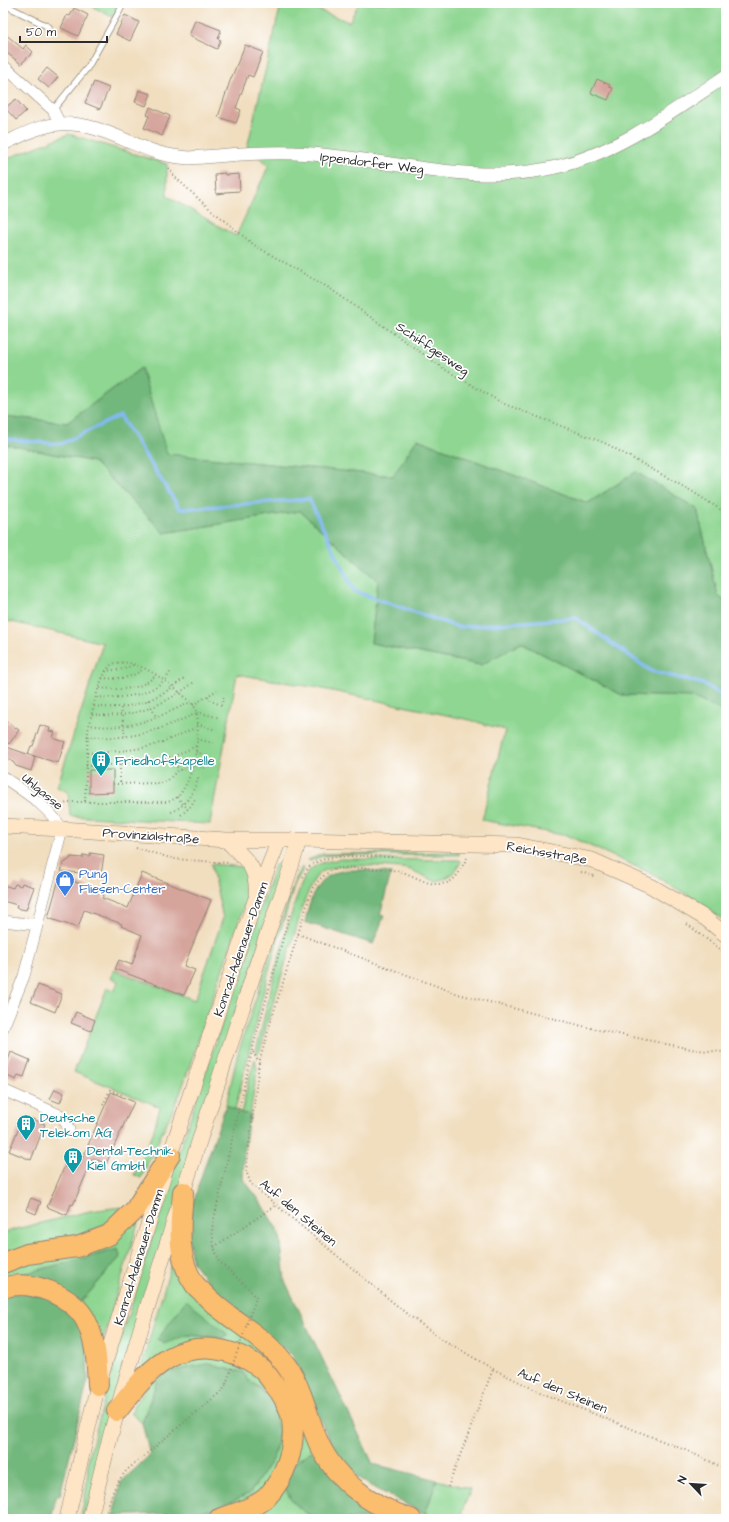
<svg xmlns="http://www.w3.org/2000/svg" width="729" height="1522" font-family="'Architects Daughter',sans-serif">
  <style>
    .green { fill: #8ed691; stroke: #5c805e; fill-rule: evenodd }
    .forest { fill: #72b77b; stroke: #4e7153 }
    .lines { fill: none; stroke-linecap: round; stroke-linejoin: round }
    .stream { stroke: #83b9f2; stroke-width: 3.5 }
    .building { fill: #d5a49b }
    .service-casing { stroke: #8e8475; stroke-width: 7 }
    .minor-casing { stroke: #8e8475; stroke-width: 12 }
    .tertiary-casing { stroke: #8e8475; stroke-width: 14 }
    .secondary-casing { stroke: #8e8475; stroke-width: 16 }
    .motorway-casing { stroke: #8e8475; stroke-width: 22 }
    .path { stroke: #8e8475; stroke-width: 2; stroke-dasharray: 1 3; stroke-linecap: butt }
    .service { stroke: #fff; stroke-width: 5.5 }
    .minor { stroke: #fff; stroke-width: 11 }
    .tertiary { stroke: #fff; stroke-width: 13 }
    .secondary { stroke: #fde5c5; stroke-width: 15 }
    .motorway { stroke: #fbbd6e; stroke-width: 20 }
    .path-bridge { stroke: #8e8475; stroke-width: 2; stroke-dasharray: 1 3; stroke-linecap: butt }
    .labels { text-anchor: middle; stroke-width: 3.5; stroke-linejoin: round; paint-order: stroke }
    .street-label { font-size: 13px; fill: #2b2b2b; stroke: #fff }
    .culture-label { font-size: 13px; fill: #0d838f; stroke: #fff; text-anchor: start }
    .shop-label { font-size: 13px; fill: #366cbe; stroke: #fff; text-anchor: start }
  </style>
  <rect width="100%" height="100%" fill="#fff"/>
  <filter id="ink" filterUnits="userSpaceOnUse"><feTurbulence type="fractalNoise" baseFrequency=".025" numOctaves="2"/><feDisplacementMap in="SourceGraphic" scale="8" xChannelSelector="R" yChannelSelector="G"/><feConvolveMatrix kernelMatrix="1 2 1 2 8 2 1 2 1" color-interpolation-filters="sRGB"/></filter>
  <filter id="wash" filterUnits="userSpaceOnUse"><feTurbulence type="fractalNoise" baseFrequency=".012" numOctaves="4" result="noise"/><feDisplacementMap in="SourceGraphic" scale="16" xChannelSelector="R" yChannelSelector="G"/><feGaussianBlur stdDeviation="0.9" result="paint"/><feColorMatrix in="noise" values="0 0 0 0 0 0 0 0 0 0 0 0 0 0 0 0 0 1.4 0 .05"/><feComposite in="paint" operator="in"/></filter>
  <g filter="url(#wash)">
    <rect width="100%" height="100%" fill="#f1debf"/>
    <path class="green" d="M86,3H121L112,17Z
      M284,3H300L349,22L359,3H726V602L718,596L697,509L636,472L588,503L417,439L393,476L166,454L141,368L67,423L3,416V160L69,134L167,164V196L236,236L269,165L247,148L281,4Z
      M3,444L94,462L164,533L300,511L378,581L371,643L480,665L521,643L622,695L692,697L726,713V922L698,901L648,872L568,836L482,820L505,730L470,720L318,688L237,674L210,824L70,816L68,792L57,787L103,643L3,620Z
      M459,852V855H337L323,856L310,861L308,860L322,854Z
      M341,859L460,860L461,861C457,872 447,880 435,881L411,870L402,868C382,867 336,861 320,873C312,880 309,891 305,900L267,1023L260,1051L257,1054L256,1051C267,1006 277,960 291,915C296,900 300,882 310,870C318,862 330,861 341,859Z
      M211,864L244,867L248,876L250,889L180,1094L141,1178L134,1175L153,1133L160,1107L74,1072L107,988L115,990L118,981L111,978L114,970L195,1000L223,918Z
      M275,865H284L84,1517H81L86,1491L89,1456L122,1335L177,1157Z
      M302,867L303,870L295,883L269,970L235,1110L226,1105L238,1053L294,882Z
      M255,1059L257,1069L249,1123V1115L241,1113L250,1075Z
      M121,1207L111,1222L82,1235L3,1253V1234L8,1231L90,1211Z
      M140,1217L102,1343L81,1302L120,1257L3,1281V1272Z
      M175,1252L279,1367L312,1451L295,1463L296,1413L222,1345L139,1374ZM188,1335H228L224,1338Z
      M218,1357L255,1372L283,1410L285,1448L265,1488L216,1516L194,1519L197,1512L217,1508L250,1493L273,1458L276,1447L262,1389L248,1380L243,1372L218,1367L211,1363L165,1373L157,1381L142,1423L131,1413L135,1403L157,1375L192,1358Z
      M437,1480L471,1489L459,1519H444L425,1514Z
      M285,1482C287,1499 302,1512 317,1519H243Z"/>
    <path class="forest" d="M141,368L167,454L393,476L417,439L588,503L636,472L697,509L718,596L726,602V713L692,697L622,695L521,643L481,665L371,643L378,581L300,511L164,533L94,462L3,444V416L67,423Z
      M347,870H365L391,873L380,915L384,916L373,944L305,922C311,896 317,874 347,870Z
      M226,1105L244,1114L247,1113L249,1115L244,1153L243,1179L258,1198L280,1234L285,1281L373,1464L437,1480L425,1514L369,1485L348,1471L334,1450L292,1355L217,1294L192,1261L187,1227L199,1183Z
      M118,1249L120,1257L81,1302L8,1278Z
      M11,1293L45,1296L75,1317L87,1337L88,1380L60,1495L56,1497L51,1519H3V1296Z
      M186,1300L228,1335L224,1338L188,1335L164,1344L158,1339Z
      M211,1363L218,1367L243,1372L248,1380L261,1389L274,1408L279,1432L273,1458L250,1493L217,1508L197,1512L113,1516L121,1482L150,1455L142,1423L157,1381L165,1373Z
      M312,1451L370,1511L371,1514L368,1519H317C304,1513 285,1499 285,1483C285,1478 291,1468 295,1464C299,1458 307,1454 312,1451Z"/>
    <g class="lines">
      <path class="stream" d="M3,439L61,444L120,416L180,509L309,499L354,591L458,627L576,618L651,671L704,684L726,698"/>
    </g>
    <g id="blocks">
      <path class="building" d="M74,8L88,15L78,36L61,28L67,15L70,16Z
        M125,15L139,22L130,41L116,34Z
        M195,20L221,30L218,39L221,40L217,49L189,36Z
        M3,32L23,49L26,45L33,52L21,64L3,50Z
        M245,45L263,52L253,77L248,75L236,108L241,110L236,123L218,117L230,81Z
        M47,68L58,77L49,88L38,79Z
        M597,79L610,85L609,87L613,88L608,100L591,93Z
        M94,82L109,88L100,109L85,103Z
        M139,90L151,94L146,106L135,102Z
        M16,99L26,111L16,120L5,108Z
        M150,107L170,116L162,136L144,128L149,116L147,115Z
        M225,173V175L239,174L240,191L225,192V193L216,194L215,174Z
        M3,719L19,730L9,744L3,740Z
        M40,725L50,728L49,731L55,732L53,738L65,742L58,763L28,754L31,746H33Z
        M7,747L35,757L31,771L16,766L13,762L3,756Z
        M89,770H113V792L89,793Z
        M90,853L104,855L101,875L61,871L63,864L70,859L71,857L83,858V855L90,856Z
        M142,873L211,900L184,966L195,970L184,995L115,969L119,960L132,965L142,935L121,926L122,924L84,910L78,928L48,918L60,875L104,895L102,898L128,908Z
        M22,883L34,887L26,910L16,908L17,905L3,901V885L13,888L15,884L21,886Z
        M38,985L62,994L55,1012L31,1002Z
        M76,1012L95,1020L91,1031L71,1023Z
        M11,1052L30,1060L24,1077L18,1075L16,1080L3,1074Z
        M55,1089L64,1093L60,1103L50,1099Z
        M111,1092L134,1102L106,1164L93,1158L73,1205L71,1204L67,1215L47,1207L70,1154L82,1159Z
        M24,1116L45,1124L31,1160L9,1151Z
        M31,1198L41,1202L36,1214L26,1210Z"/>
    </g>
  </g>
  <g filter="url(#ink)">
    <use href="#blocks" fill-opacity="0" stroke="#8e8475" stroke-width="1"/>
    <g class="lines">
      <g class="service-casing">
        <path id="service" d="M3,4L49,27
          M53,110L88,67L124,3"/>
      </g>
      <g class="minor-casing">
        <path id="minor" d="M3,65L53,110L60,124
          M3,777C25,792 48,806 62,829L24,976L3,1028
          M3,921L37,925
          M3,1090L62,1116L69,1129"/>
      </g>
      <g class="tertiary-casing">
        <path id="tertiary" d="M3,144C21,136 40,125 60,124C97,122 126,143 159,153C169,156 179,157 189,158C223,156 262,151 295,153C382,156 469,188 556,167C619,152 673,111 726,76"/>
      </g>
      <g class="secondary-casing">
        <path id="secondary" d="M3,826L62,829L226,840H299L517,845L592,860L651,886L705,918L726,935
          M226,840C244,858 258,866 256,894
          M67,1519L98,1385L170,1155L255,901L279,840
          M90,1519C111,1426 138,1335 167,1244C194,1156 222,1069 251,982C266,934 286,888 299,840"/>
      </g>
      <g class="motorway-casing">
        <path id="motorway" d="M183,1192C181,1222 175,1256 194,1283C196,1287 201,1290 204,1294C227,1319 260,1333 282,1360C300,1381 305,1409 315,1434C331,1477 368,1505 411,1519
          M3,1263L27,1254L77,1247L109,1235L135,1210L170,1155
          M3,1288C30,1278 74,1296 86,1321C96,1341 97,1363 98,1385
          M117,1411C133,1391 148,1369 171,1357C199,1342 234,1348 259,1367C265,1371 269,1377 273,1383C281,1392 291,1408 292,1420C296,1447 285,1478 266,1498C256,1507 232,1515 219,1519"/>
      </g>
      <path class="path" d="M169,168L174,176L203,203L254,245L329,288L446,370L502,403L605,443L693,492L726,513
        M105,671L124,669L133,665
        M102,678C117,679 131,679 143,669
        M100,688C118,690 143,691 156,674
        M208,696L211,701L221,705L224,697
        M97,697C122,699 157,696 171,671
        M148,700L156,717
        M193,705L217,690
        M94,706C129,711 157,701 184,678
        M121,708L125,736
        M197,712L220,718
        M92,714C130,720 164,706 194,682
        M197,724L216,730
        M87,736C132,741 157,731 197,713
        M197,739L213,743
        M196,752L208,756
        M87,753C108,752 130,751 151,746C167,741 182,734 197,727
        M177 765a5 5 0 1 1 10 0a5 5 0 1 1-10 0Z
        M193,764L205,768
        M120,765V784
        M86,766L145,763L175,756L196,746
        M113,784L163,783L168,780L179,769
        M177,797L188,809
        M85,801L88,731C92,712 98,677 112,664C138,655 172,686 191,702C154,719 130,731 89,725
        M58,807L69,802H168C174,799 179,797 182,791C195,773 200,734 197,713C197,709 193,705 191,702
        M171,812C188,805 193,792 199,776
        M181,815L190,807L196,798
        M136,848L174,859L230,863
        M467,858C462,866 457,881 446,883C429,888 415,875 399,871C389,869 344,866 335,869C325,873 318,881 312,889L271,1021L259,1063L246,1171L251,1184L407,1314L442,1339L493,1369L544,1394L690,1452L726,1469
        M581,872L596,877
        M303,877C305,874 307,869 309,867C326,851 370,857 392,857
        M687,924L726,954
        M298,934L458,994L598,1030L696,1050L726,1052
        M253,1052L259,1063
        M103,1105L110,1090L122,1095
        M214,1247L276,1205
        M256,1298L249,1289L219,1261L214,1247L212,1228L252,1051L290,913
        M448,1487L493,1369
        M105,1519C110,1498 113,1486 127,1470L223,1390L226,1384"/>
      <use href="#service" class="service"/>
      <use href="#minor" class="minor"/>
      <use href="#tertiary" class="tertiary"/>
      <use href="#secondary" class="secondary"/>
      <use href="#motorway" class="motorway"/>
      <path class="path-bridge" d="M226,1384L256,1298"/>
    </g>
  </g>
  <defs>
    <g id="building-pin" transform="scale(1)"><path d="M0 17L-7.5 6A9.5 9.5 0 1 1 7.5 6Z" fill="#0f9aa8" stroke="#fff"/><path d="M-4-6H4V6H1V3H-1V6H-4ZM-2.5-4.3h1.7v1.8h-1.7ZM.8-4.3h1.7v1.8H.8ZM-2.5-1h1.7V.8h-1.7ZM.8-1h1.7V.8H.8Z" fill="#fff"/></g>
    <g id="shop-pin" transform="scale(1)"><path d="M0 17L-7.5 6A9.5 9.5 0 1 1 7.5 6Z" fill="#3f7fe0" stroke="#fff"/><path d="M-5-2.5h2.3a2.7 3.5 0 0 1 5.4 0H5L5.5 6h-11ZM-1.5-2.5h3a1.5 2.3 0 0 0-3 0Z" fill="#fff"/></g>
  </defs>
  <g fill-rule="evenodd">
    <use href="#building-pin" x="101" y="760"/>
    <use href="#shop-pin" x="65" y="880"/>
    <use href="#building-pin" x="26" y="1124"/>
    <use href="#building-pin" x="73" y="1157"/>
  </g>
  <g class="labels">
    <g class="street-label">
      <text transform="translate(372 162) rotate(7)" y="5">Ippendorfer Weg</text>
      <text transform="translate(433 348) rotate(34)" y="5">Schiffgesweg</text>
      <text transform="translate(43 791) rotate(40)" y="5">Uhlgasse</text>
      <text transform="translate(151 835) rotate(4)" y="5">Provinzialstraße</text>
      <text transform="translate(547 852) rotate(10)" y="5">Reichsstraße</text>
      <text transform="translate(240 949) rotate(-71)" y="5">Konrad-Adenauer-Damm</text>
      <text transform="translate(299 1212) rotate(40)" y="5">Auf den Steinen</text>
      <text transform="translate(138 1257) rotate(-73)" y="5">Konrad-Adenauer-Damm</text>
      <text transform="translate(563 1390) rotate(23)" y="5">Auf den Steinen</text>
    </g>
    <g class="culture-label">
      <text x="115" y="765">Friedhofskapelle</text>
      <text x="40" y="1122">Deutsche<tspan x="40" dy="15">Telekom AG</tspan></text>
      <text x="87" y="1155">Dental-Technik<tspan x="87" dy="15">Kiel GmbH</tspan></text>
    </g>
    <g class="shop-label">
      <text x="79" y="878">Pung<tspan x="79" dy="15">Fliesen-Center</tspan></text>
    </g>
  </g>
  <rect width="729" height="1522" fill="none" stroke="#fff" stroke-width="16"/>
  <g transform="translate(691 1484) rotate(295)" stroke="#ffffff" stroke-width="3" paint-order="stroke">
  <path d="M0-3L7 15L0 10L-7 15Z" fill="#2b2b2b"/>
  <text y="-6" font-size="11" font-weight="bold" text-anchor="middle" fill="#2b2b2b">N</text>
  </g>
  <path d="M20 36v6h87v-6" fill="none" stroke="#2b2b2b" stroke-width="2"/>
  <text x="26" y="36" font-size="12" fill="#2b2b2b" stroke="#ffffff" stroke-width="3" paint-order="stroke">50 m</text>
</svg>
